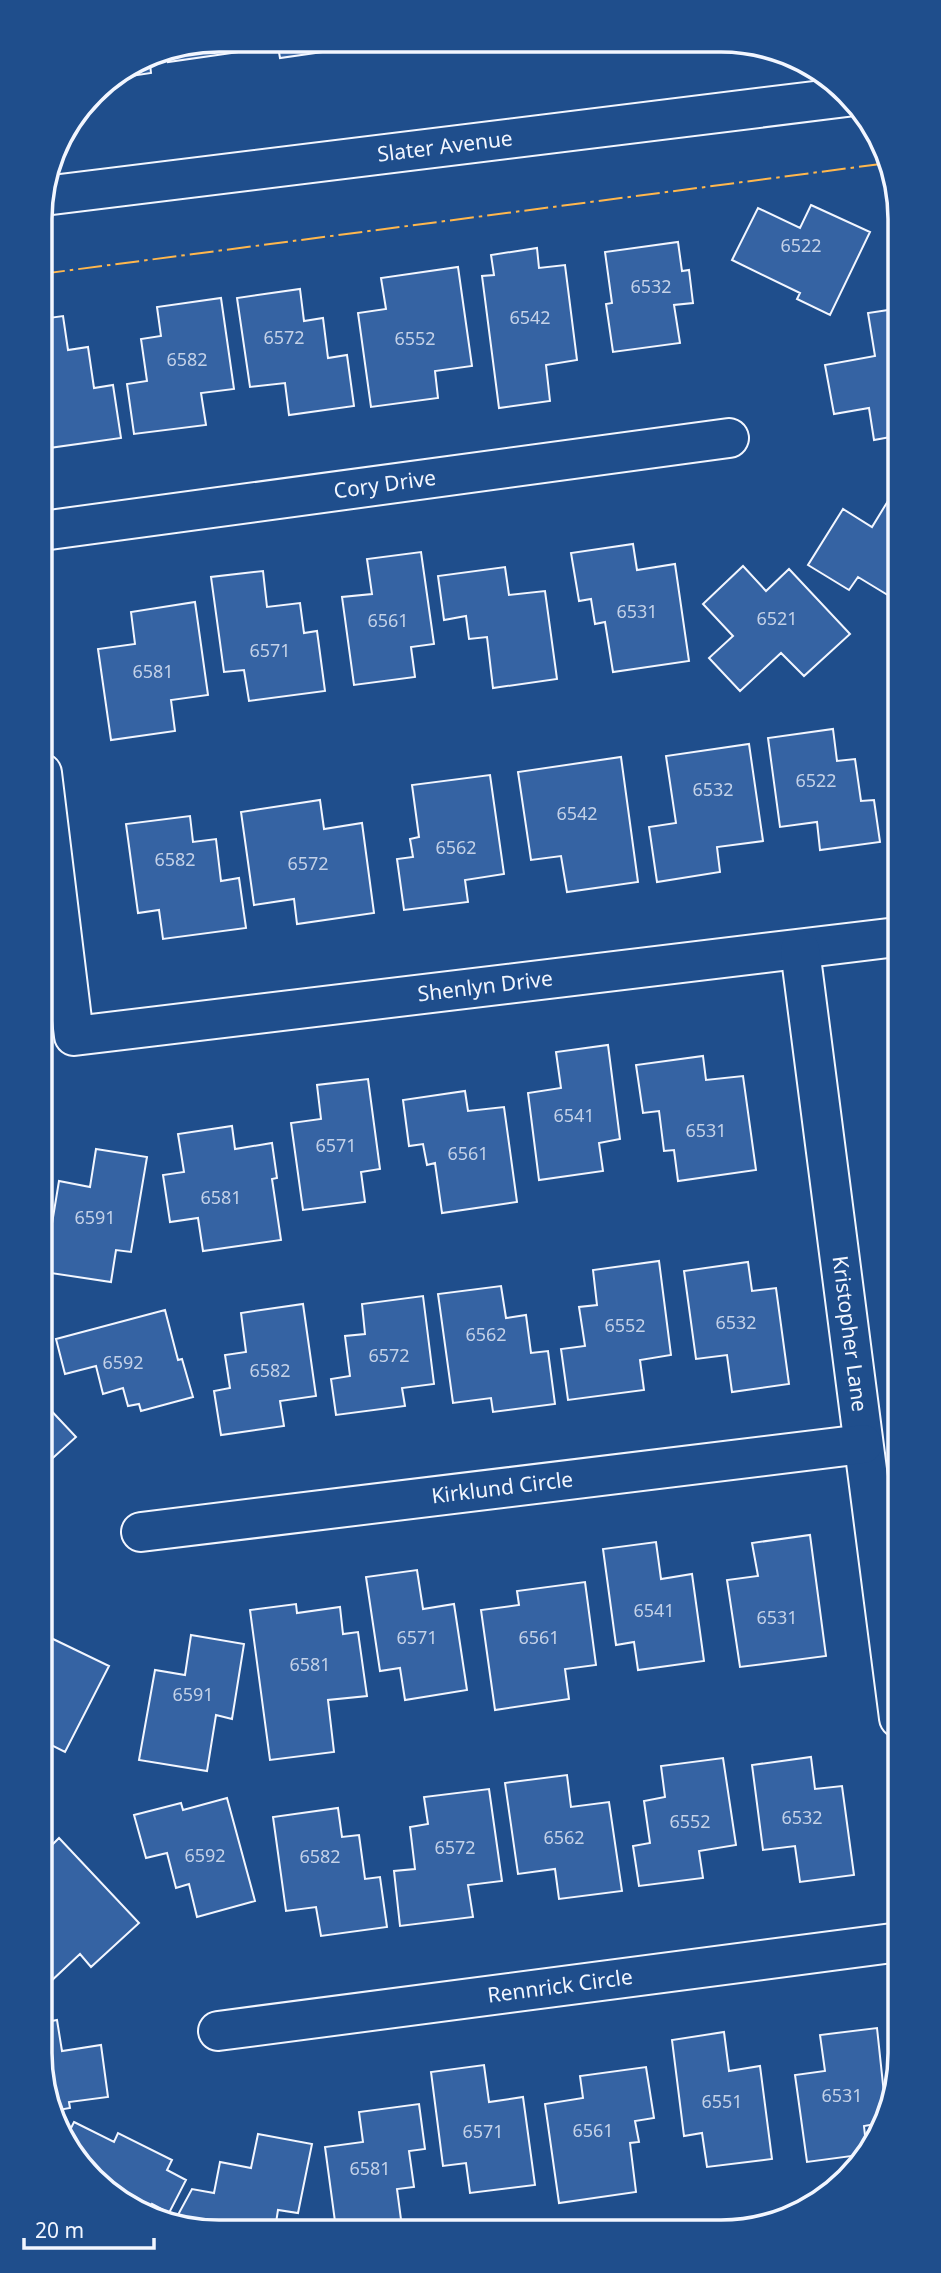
<svg xmlns="http://www.w3.org/2000/svg" width="941" height="2273" font-family="'Noto Sans',sans-serif">
  <style>
    .building { fill: #3563a3; stroke: #f2f6ff; stroke-width: 2 }
    .lines { fill: none; stroke-linecap: round; stroke-linejoin: round }
    .minor-casing { stroke: #f2f6ff; stroke-width: 42 }
    .minor { stroke: #1f4e8c; stroke-width: 38 }
    .power { stroke: #ffb74d; stroke-width: 2; stroke-dasharray: 24 5 3.5 5; stroke-linecap: butt }
    .labels { text-anchor: middle; stroke-width: 5; stroke-linejoin: round; paint-order: stroke }
    .number-label { font-size: 18px; fill: #c3d1e8 }
    .street-label { font-size: 21px; fill: #f2f6ff; stroke: #1f4e8c }
    .rim { fill: none; stroke: #f2f6ff; stroke-width: 3.5 }
  </style>
  <rect width="100%" height="100%" fill="#1f4e8c"/>
  <path class="building" d="M220,40H259L260,49L168,62L167,51Z
    M277,41H372V45L280,58Z
    M149,55L151,73L111,79Z
    M811,205L870,232L830,315L797,299L800,293L732,260L758,208L800,228Z
    M678,242L682,271L689,270L693,303L674,305L680,343L613,352L606,304L612,303L605,252Z
    M537,248L539,268L565,265L577,360L546,365L550,401L499,408L482,276L494,275L491,255Z
    M458,267L472,366L435,371L438,398L371,407L358,313L386,309L381,278Z
    M300,289L304,321L323,318L328,358L347,355L354,406L289,415L285,383L250,387L237,298Z
    M221,298L234,389L201,393L206,425L134,434L127,384L147,381L141,339L161,336L157,307Z
    M895,309L896,436L874,440L869,408L834,414L825,365L875,356L868,313Z
    M63,316L68,350L88,347L94,388L113,385L121,438L49,448L44,412H41V319Z
    M891,496L896,499V600L858,577L849,590L808,565L843,509L872,527Z
    M633,544L637,570L675,564L689,661L613,672L605,622L595,624L591,599L579,601L571,553Z
    M421,552L434,644L411,647L415,677L354,685L342,597L372,594L367,559Z
    M743,566L766,591L789,569L850,634L804,676L781,653L740,691L709,658L733,636L703,604Z
    M505,567L509,595L545,591L557,679L493,688L487,637L469,639L466,616L444,620L438,576Z
    M263,571L267,607L300,603L304,633L317,631L325,691L249,701L244,670L224,672L211,577Z
    M195,602L208,695L171,700L175,731L111,740L98,649L135,644L131,612Z
    M833,729L837,761L855,759L861,801L874,800L880,842L820,850L817,822L780,827L768,738Z
    M749,744L763,841L717,847L720,872L657,882L649,827L676,823L666,756Z
    M621,757L638,882L567,892L561,856L531,860L518,772Z
    M490,775L504,874L465,880L468,902L404,910L397,859L413,857L410,839L419,837L412,785Z
    M320,800L324,829L362,823L374,913L297,924L294,899L254,905L241,812Z
    M190,816L193,842L216,839L221,881L239,878L246,928L163,939L159,910L138,913L126,824Z
    M897,1022V1076L890,1023Z
    M608,1045L620,1139L599,1143L603,1171L539,1180L528,1093L561,1088L556,1052Z
    M703,1056L706,1080L743,1076L756,1170L678,1181L674,1150L664,1151L659,1111L643,1113L636,1065Z
    M368,1079L380,1169L361,1172L365,1202L303,1210L291,1123L321,1119L317,1085Z
    M465,1091L468,1111L504,1107L517,1202L442,1213L435,1163L427,1165L423,1144L409,1146L403,1100Z
    M232,1126L235,1149L272,1143L277,1178L272,1179L281,1240L203,1251L198,1218L170,1222L163,1175L184,1172L178,1134Z
    M96,1149L147,1157L131,1252L116,1250L111,1282L44,1272L59,1181L90,1187Z
    M659,1261L671,1355L640,1360L644,1390L568,1400L561,1349L585,1346L579,1307L597,1305L593,1270Z
    M748,1262L752,1291L776,1288L789,1384L732,1392L727,1355L696,1359L684,1271Z
    M501,1286L506,1318L526,1315L531,1353L548,1351L555,1404L493,1412L491,1398L453,1403L438,1294Z
    M423,1296L434,1384L402,1388L405,1406L336,1415L331,1379L350,1376L345,1336L365,1334L362,1304Z
    M303,1304L316,1396L280,1401L284,1426L221,1435L214,1391L230,1388L225,1355L246,1352L241,1313Z
    M165,1310L178,1360L182,1359L193,1397L141,1411L139,1404L128,1406L123,1388L103,1394L96,1366L65,1374L56,1339Z
    M44,1403L76,1437L44,1466Z
    M810,1535L826,1656L740,1667L727,1580L758,1576L752,1543Z
    M656,1542L661,1579L692,1574L704,1661L638,1670L634,1642L616,1645L603,1549Z
    M417,1570L423,1609L454,1604L467,1690L405,1700L400,1668L380,1671L366,1577Z
    M585,1582L596,1665L565,1669L569,1699L495,1710L481,1610L519,1605L517,1591Z
    M296,1604L297,1613L340,1607L343,1634L358,1632L367,1696L328,1700L334,1752L270,1760L250,1610Z
    M191,1635L244,1644L232,1719L216,1715L207,1771L139,1760L155,1670L185,1675Z
    M51,1638L109,1666L65,1752L45,1742V1650Z
    M811,1757L815,1789L842,1786L854,1875L800,1882L795,1846L763,1850L752,1765Z
    M723,1758L736,1845L699,1851L703,1878L639,1886L633,1846L650,1843L644,1801L665,1797L661,1766Z
    M567,1775L571,1807L609,1802L622,1891L559,1899L555,1869L518,1874L505,1783Z
    M489,1789L502,1881L468,1885L473,1917L400,1926L394,1871L415,1869L410,1827L428,1824L424,1797Z
    M227,1798L255,1901L197,1917L189,1884L176,1888L167,1853L146,1858L134,1815L181,1803L183,1810Z
    M338,1808L342,1837L359,1835L365,1879L380,1877L387,1927L321,1936L316,1907L286,1911L273,1817Z
    M59,1838L139,1923L91,1967L80,1954L49,1983L46,1980V1851Z
    M57,2020L62,2051L101,2045L108,2097L69,2102L70,2108L53,2111L46,2099V2022Z
    M877,2028L887,2122L864,2126L867,2154L807,2162L795,2075L825,2071L820,2035Z
    M724,2032L729,2071L760,2066L772,2159L707,2167L702,2133L684,2136L672,2040Z
    M484,2065L489,2102L523,2097L535,2185L470,2193L466,2163L443,2166L431,2072Z
    M646,2067L654,2118L635,2121L639,2142L630,2143L636,2192L559,2203L545,2104L583,2098L580,2076Z
    M419,2104L425,2149L409,2151L414,2187L397,2189L402,2227L336,2229L325,2147L363,2142L359,2112Z
    M74,2122L114,2142L118,2133L172,2160L167,2170L186,2180L169,2213L152,2204L149,2211L101,2188L68,2134Z
    M258,2134L312,2144L298,2213L278,2210L275,2229H185L173,2224L192,2189L214,2193L220,2162L251,2168Z"/>
  <g class="lines">
    <g class="minor-casing">
      <g id="minor">
        <path id="s1" d="M44,196L847,97"/>
        <path id="s2" d="M42,531L729,438"/>
        <path id="s3" d="M42,773L74,1036L897,937"/>
        <path id="s4" d="M800,950L899,1718"/>
        <path id="s5" d="M141,1532L863,1444"/>
        <path id="s6" d="M218,2031L900,1942"/>
      </g>
    </g>
    <use href="#minor" class="minor"/>
    <path class="power" d="M41,274L888,163"/>
  </g>
  <g class="labels">
    <g class="number-label">
      <text x="801" y="252">6522</text>
      <text x="651" y="293">6532</text>
      <text x="530" y="324">6542</text>
      <text x="284" y="344">6572</text>
      <text x="415" y="345">6552</text>
      <text x="187" y="366">6582</text>
      <text x="637" y="618">6531</text>
      <text x="777" y="625">6521</text>
      <text x="388" y="627">6561</text>
      <text x="270" y="657">6571</text>
      <text x="153" y="678">6581</text>
      <text x="816" y="787">6522</text>
      <text x="713" y="796">6532</text>
      <text x="577" y="820">6542</text>
      <text x="456" y="854">6562</text>
      <text x="175" y="866">6582</text>
      <text x="308" y="870">6572</text>
      <text x="574" y="1122">6541</text>
      <text x="706" y="1137">6531</text>
      <text x="336" y="1152">6571</text>
      <text x="468" y="1160">6561</text>
      <text x="221" y="1204">6581</text>
      <text x="95" y="1224">6591</text>
      <text x="736" y="1329">6532</text>
      <text x="625" y="1332">6552</text>
      <text x="486" y="1341">6562</text>
      <text x="389" y="1362">6572</text>
      <text x="123" y="1369">6592</text>
      <text x="270" y="1377">6582</text>
      <text x="654" y="1617">6541</text>
      <text x="777" y="1624">6531</text>
      <text x="417" y="1644">6571</text>
      <text x="539" y="1644">6561</text>
      <text x="310" y="1671">6581</text>
      <text x="193" y="1701">6591</text>
      <text x="802" y="1824">6532</text>
      <text x="690" y="1828">6552</text>
      <text x="564" y="1844">6562</text>
      <text x="455" y="1854">6572</text>
      <text x="205" y="1862">6592</text>
      <text x="320" y="1863">6582</text>
      <text x="842" y="2102">6531</text>
      <text x="722" y="2108">6551</text>
      <text x="593" y="2137">6561</text>
      <text x="483" y="2138">6571</text>
      <text x="370" y="2175">6581</text>
    </g>
    <g class="street-label">
      <text dy="7" stroke="none"><textPath href="#s1" startOffset="404">Slater Avenue</textPath></text>
      <text dy="7" stroke="none"><textPath href="#s2" startOffset="346">Cory Drive</textPath></text>
      <text dy="7" stroke="none"><textPath href="#s3" startOffset="679">Shenlyn Drive</textPath></text>
      <text dy="7" stroke="none"><textPath href="#s4" startOffset="387">Kristopher Lane</textPath></text>
      <text dy="7" stroke="none"><textPath href="#s5" startOffset="364">Kirklund Circle</textPath></text>
      <text dy="7" stroke="none"><textPath href="#s6" startOffset="345">Rennrick Circle</textPath></text>
    </g>
  </g>
  <path d="M0 0H941V2273H0ZM219 52H721A167 167 0 0 1 888 219V2053A167 167 0 0 1 721 2220H219A167 167 0 0 1 52 2053V219A167 167 0 0 1 219 52Z" fill="#1f4e8c" fill-rule="evenodd"/>
  <path class="rim" d="M219 52H721A167 167 0 0 1 888 219V2053A167 167 0 0 1 721 2220H219A167 167 0 0 1 52 2053V219A167 167 0 0 1 219 52Z"/>
  <path d="M24 2238v10h130v-10" fill="none" stroke="#f2f6ff" stroke-width="3.5"/>
  <text x="35" y="2238" font-size="21" fill="#f2f6ff" stroke="#1f4e8c" stroke-width="5" paint-order="stroke">20 m</text>
</svg>
